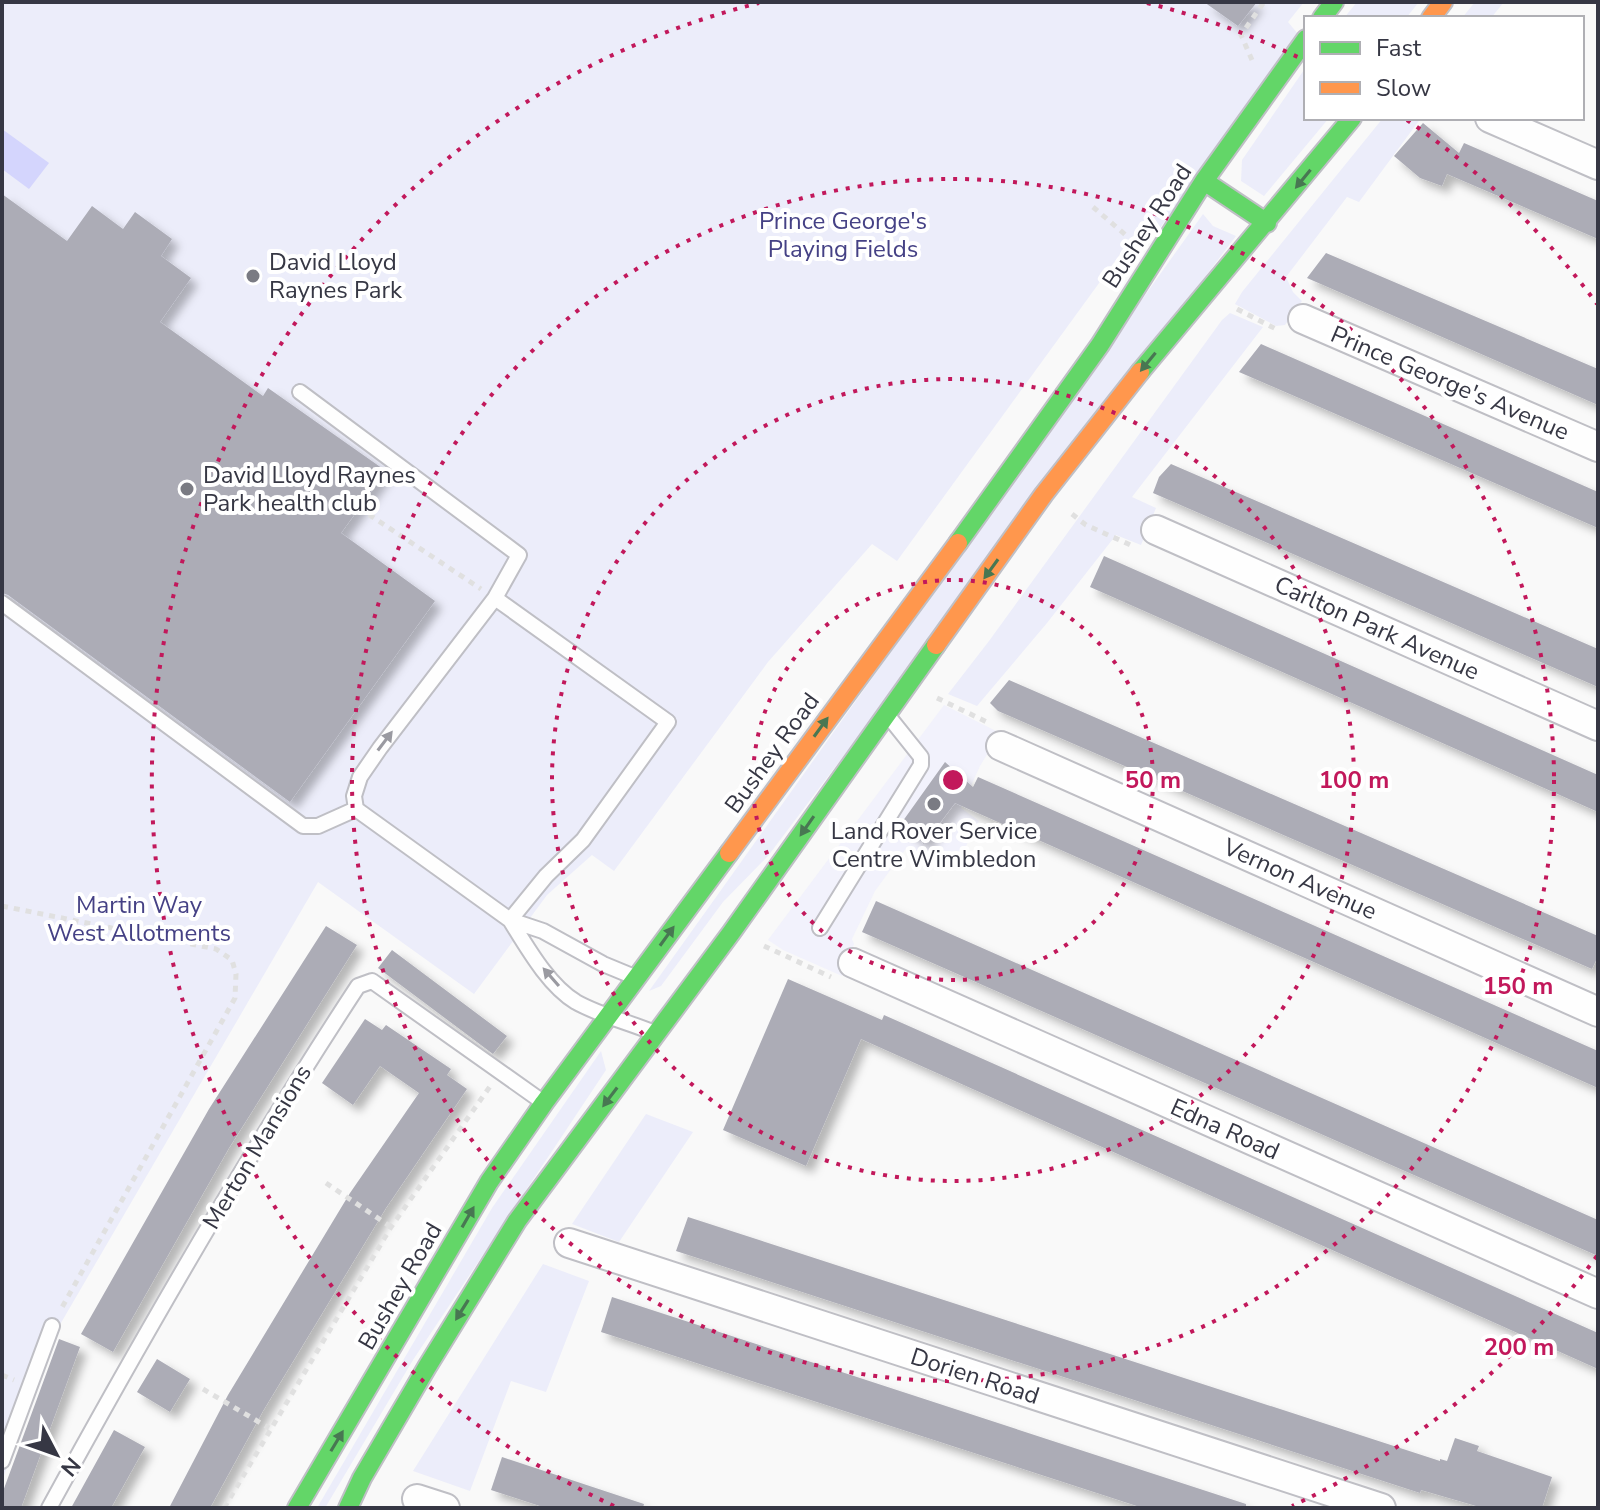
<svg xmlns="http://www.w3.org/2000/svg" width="1600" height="1510" font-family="'Nunito Sans',sans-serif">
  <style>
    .built { fill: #f2f2fc }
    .green { fill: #ecedfa }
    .water { fill: #d4d5fd }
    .building { fill: #acacb6; filter: url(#shadow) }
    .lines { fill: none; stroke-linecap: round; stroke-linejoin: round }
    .lane-casing { stroke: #bfbfc5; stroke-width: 18 }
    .street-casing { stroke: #bfbfc5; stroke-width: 32 }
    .fast-casing { stroke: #bfbfc5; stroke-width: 22 }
    .slow-casing { stroke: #bfbfc5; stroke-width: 22 }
    .path { stroke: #e0e0e0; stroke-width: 5; stroke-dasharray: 6 6; stroke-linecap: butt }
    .lane { stroke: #fefefe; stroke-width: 14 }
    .street { stroke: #fefefe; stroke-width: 28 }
    .fast { stroke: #63d668; stroke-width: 18 }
    .slow { stroke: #ff974d; stroke-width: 18 }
    .oneway { fill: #487752 }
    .oneway2 { fill: #9a9aa1 }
    .ring { fill: none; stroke: #c2185b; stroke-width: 4; stroke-dasharray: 4 8 }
    .poi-dot { fill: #7a7b83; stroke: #fff; stroke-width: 3 }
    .labels { text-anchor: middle; stroke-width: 8; stroke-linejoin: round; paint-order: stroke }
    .park-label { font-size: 24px; fill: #454185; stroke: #fff }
    .street-label { font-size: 24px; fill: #363744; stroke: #fff }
    .poi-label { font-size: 24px; fill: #363744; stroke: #fff; text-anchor: start }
    .centre { fill: #c2185b; stroke: #fff; stroke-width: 4 }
    .ring-label { font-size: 24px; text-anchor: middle; font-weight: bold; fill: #c2185b; stroke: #fff; stroke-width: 8; stroke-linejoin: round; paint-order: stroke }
  </style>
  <defs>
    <filter id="shadow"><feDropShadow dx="7" dy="7" stdDeviation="4" flood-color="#0004"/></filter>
  </defs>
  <rect width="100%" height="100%" fill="#f9f9f9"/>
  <path class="built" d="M944,705L1000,733L980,766L961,808L979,821L954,869L905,850L875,891L852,939L854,944L842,976L783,950L768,940Z"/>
  <path class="green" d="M2,2H1304L1288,22L1298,34L1155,235L1142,224L897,561L872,544L768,662L614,871L592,855L547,895L474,994L318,882L58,1328L2,1481Z
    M1357,2H1419L1406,18H1344Z
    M1475,2H1504L1491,18H1462Z
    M1306,67V118H1329L1264,196L1241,181L1242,160Z
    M1383,118H1421L1359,202L1347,197L1286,277L1293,292L1302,301L1285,325L1276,326L1235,304L1242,292Z
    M1203,214L1213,226L1236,236L768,856L723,902L661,986L649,991Z
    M1230,313L1263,327L1132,497L1156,508L1141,545L1116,535L1047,623L977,706L948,694L989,641L1222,320Z
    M601,1051L606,1070L413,1360L325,1508H317L492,1208Z
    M646,1114L693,1132L619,1242L572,1224Z
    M543,1264L589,1281L546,1392L511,1381L470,1491L413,1471Z"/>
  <path class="water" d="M2,129L49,163L29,189L2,169Z"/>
  <path class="building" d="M1204,2H1257L1238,26Z
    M1423,123L1459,153L1464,143L1598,201V239L1447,174L1442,186L1420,178L1394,156Z
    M2,194L67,241L92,206L123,229L135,212L172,239L161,256L191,278L160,322L263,396L268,388L386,471L341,533L435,601L290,802L8,595L2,593Z
    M1326,253L1598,369V405L1307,278Z
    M1261,344L1598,492V528L1239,372Z
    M1171,464L1598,649V687L1153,493L1159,477Z
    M1104,556L1598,775V812L1090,587Z
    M1009,680L1598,936V956L1592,969L998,711L990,703Z
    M945,762L973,787L978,777L1598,1051V1088L955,803L924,844L900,825Z
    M876,901L1598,1220V1256L862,932Z
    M326,926L357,945L229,1148L113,1352L81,1334L209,1109Z
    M392,950L507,1036L493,1054L378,968Z
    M788,979L882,1020L884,1015L1598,1333V1369L861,1039L806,1166L723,1130Z
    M365,1019L382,1030L386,1025L451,1069L447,1075L467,1089L386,1208L263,1411L210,1508H169L228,1395L350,1193L419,1093L380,1066L353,1105L322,1083Z
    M688,1217L1440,1461V1459L1447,1461L1455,1438L1479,1446L1477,1451L1552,1477L1542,1508H1483L1421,1490L1420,1493L676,1251Z
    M612,1297L1246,1504V1508H1143L601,1332Z
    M59,1339L80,1347L21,1508H2V1494Z
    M157,1359L190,1379L170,1412L137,1392Z
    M114,1430L145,1447L111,1508H71Z
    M502,1457L644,1504L643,1508H546L491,1490Z"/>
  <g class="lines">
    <g class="lane-casing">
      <path id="lane" d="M300,392L519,555L495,598L380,748L360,777L354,796L356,809L510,920L543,931L603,964L632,976
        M495,598L668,722L583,840L546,876L510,920
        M2,603L303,826H318L356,809
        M510,920C527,947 548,985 576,1002C599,1015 628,1022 652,1032
        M820,928L921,765V757L889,717
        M2,1461L52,1326
        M49,1508C146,1331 247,1155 358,986L372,981L540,1100"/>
    </g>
    <g class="street-casing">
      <path id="street" d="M1490,118L1598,165
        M1303,319L1598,447
        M1156,530L1598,726
        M1001,746L1598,1012
        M853,963L1598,1294
        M569,1243L1381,1508
        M417,1499L445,1508"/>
    </g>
    <g class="fast-casing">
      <path id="fast" d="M1322,18L1334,2
        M1204,181L1267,223
        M1140,372L1352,118
        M958,543L1100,345L1204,181L1306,39
        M297,1508L489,1182L544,1103L729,853
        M348,1508L362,1478L427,1367L517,1221L731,933L936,645"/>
    </g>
    <g class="slow-casing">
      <path id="slow" d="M1431,18L1443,2
        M936,645L1044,494L1140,372
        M729,853L958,543"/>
    </g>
    <path class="path" d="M1252,60L1241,35L1264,2
      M1093,207L1128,237
      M1237,309L1278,330
      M359,508L481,589
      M1072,514L1086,525L1135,547
      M937,698L989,723
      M2,906L216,949L232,960L236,974L235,998L60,1311
      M764,946L831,977
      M326,1183L391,1227
      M2,1375L14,1380
      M203,1389L269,1428
      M224,1508L391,1227L491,1085"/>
    <use href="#lane" class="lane"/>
    <use href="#street" class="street"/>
    <use href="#fast" class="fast"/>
    <use href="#slow" class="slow"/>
  </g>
  <defs><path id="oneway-solid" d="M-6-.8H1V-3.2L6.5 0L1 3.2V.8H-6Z" transform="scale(2)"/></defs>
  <g class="oneway">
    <use href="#oneway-solid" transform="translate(1303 179) rotate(129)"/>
    <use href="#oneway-solid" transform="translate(1148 362) rotate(129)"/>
    <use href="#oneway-solid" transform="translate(991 569) rotate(126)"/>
    <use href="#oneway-solid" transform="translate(821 727) rotate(-54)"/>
    <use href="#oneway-solid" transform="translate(807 826) rotate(125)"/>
    <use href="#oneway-solid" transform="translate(667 936) rotate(-54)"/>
    <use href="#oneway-solid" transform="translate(610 1097) rotate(127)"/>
    <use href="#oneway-solid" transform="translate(468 1217) rotate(-60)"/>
    <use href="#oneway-solid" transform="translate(462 1310) rotate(122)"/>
    <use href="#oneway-solid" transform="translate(337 1441) rotate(-59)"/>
  </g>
  <g class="oneway2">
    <use href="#oneway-solid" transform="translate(385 741) rotate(-53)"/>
    <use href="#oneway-solid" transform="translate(551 977) rotate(-131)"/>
  </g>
  <g class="ring">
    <circle cx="953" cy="780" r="200"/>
    <circle cx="953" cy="780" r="401"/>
    <circle cx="953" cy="780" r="601"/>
    <path d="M1597 1256A801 801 0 0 1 1292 1506M614 1506A801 801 0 0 1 759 3M1147 3A801 801 0 0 1 1304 60M1407 120A801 801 0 0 1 1597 304"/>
  </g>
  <g class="poi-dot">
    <circle cx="253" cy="276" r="8"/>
    <circle cx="187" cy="489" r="8"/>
    <circle cx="934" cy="804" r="8"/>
  </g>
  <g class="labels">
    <g class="park-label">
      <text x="843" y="229">Prince George's<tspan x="843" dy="28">Playing Fields</tspan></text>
      <text x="139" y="913">Martin Way<tspan x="139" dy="28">West Allotments</tspan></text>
    </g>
    <g class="street-label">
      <text transform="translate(1147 226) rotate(-57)" y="8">Bushey Road</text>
      <text transform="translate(1450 383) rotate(23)" y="8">Prince George's Avenue</text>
      <text transform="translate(1377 628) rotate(24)" y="8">Carlton Park Avenue</text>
      <text transform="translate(772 753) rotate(-54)" y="8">Bushey Road</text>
      <text transform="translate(1300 879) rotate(24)" y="8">Vernon Avenue</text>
      <text transform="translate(1225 1129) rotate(24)" y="8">Edna Road</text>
      <text transform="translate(257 1147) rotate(-59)" y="8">Merton Mansions</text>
      <text transform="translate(400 1286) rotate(-60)" y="8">Bushey Road</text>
      <text transform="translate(975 1376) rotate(18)" y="8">Dorien Road</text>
    </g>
    <g class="poi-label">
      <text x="269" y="270">David Lloyd<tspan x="269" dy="28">Raynes Park</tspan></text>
      <text x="203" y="483">David Lloyd Raynes<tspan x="203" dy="28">Park health club</tspan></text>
      <text x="934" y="839" text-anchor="middle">Land Rover Service<tspan x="934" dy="28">Centre Wimbledon</tspan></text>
    </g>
  </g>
  <circle cx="953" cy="780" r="12" class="centre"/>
  <g class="ring-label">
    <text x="1153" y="788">50 m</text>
    <text x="1354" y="788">100 m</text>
    <text x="1518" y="994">150 m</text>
    <text x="1519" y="1355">200 m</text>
  </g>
  <rect width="1600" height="1510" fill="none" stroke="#363744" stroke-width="8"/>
  <rect x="1304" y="16" width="280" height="104" fill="#ffffff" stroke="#afafb4" stroke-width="2"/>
  <rect x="1320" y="42" width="40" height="12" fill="#63d668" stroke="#afafb4" stroke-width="2"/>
  <text x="1376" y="56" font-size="24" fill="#363744">Fast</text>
  <rect x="1320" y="82" width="40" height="12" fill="#ff974d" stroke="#afafb4" stroke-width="2"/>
  <text x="1376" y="96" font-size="24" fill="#363744">Slow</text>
  <g transform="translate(56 1454) rotate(131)" stroke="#ffffff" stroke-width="6" paint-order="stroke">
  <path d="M0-6L14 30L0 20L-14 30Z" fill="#363744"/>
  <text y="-12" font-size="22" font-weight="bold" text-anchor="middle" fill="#363744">N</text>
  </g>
</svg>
